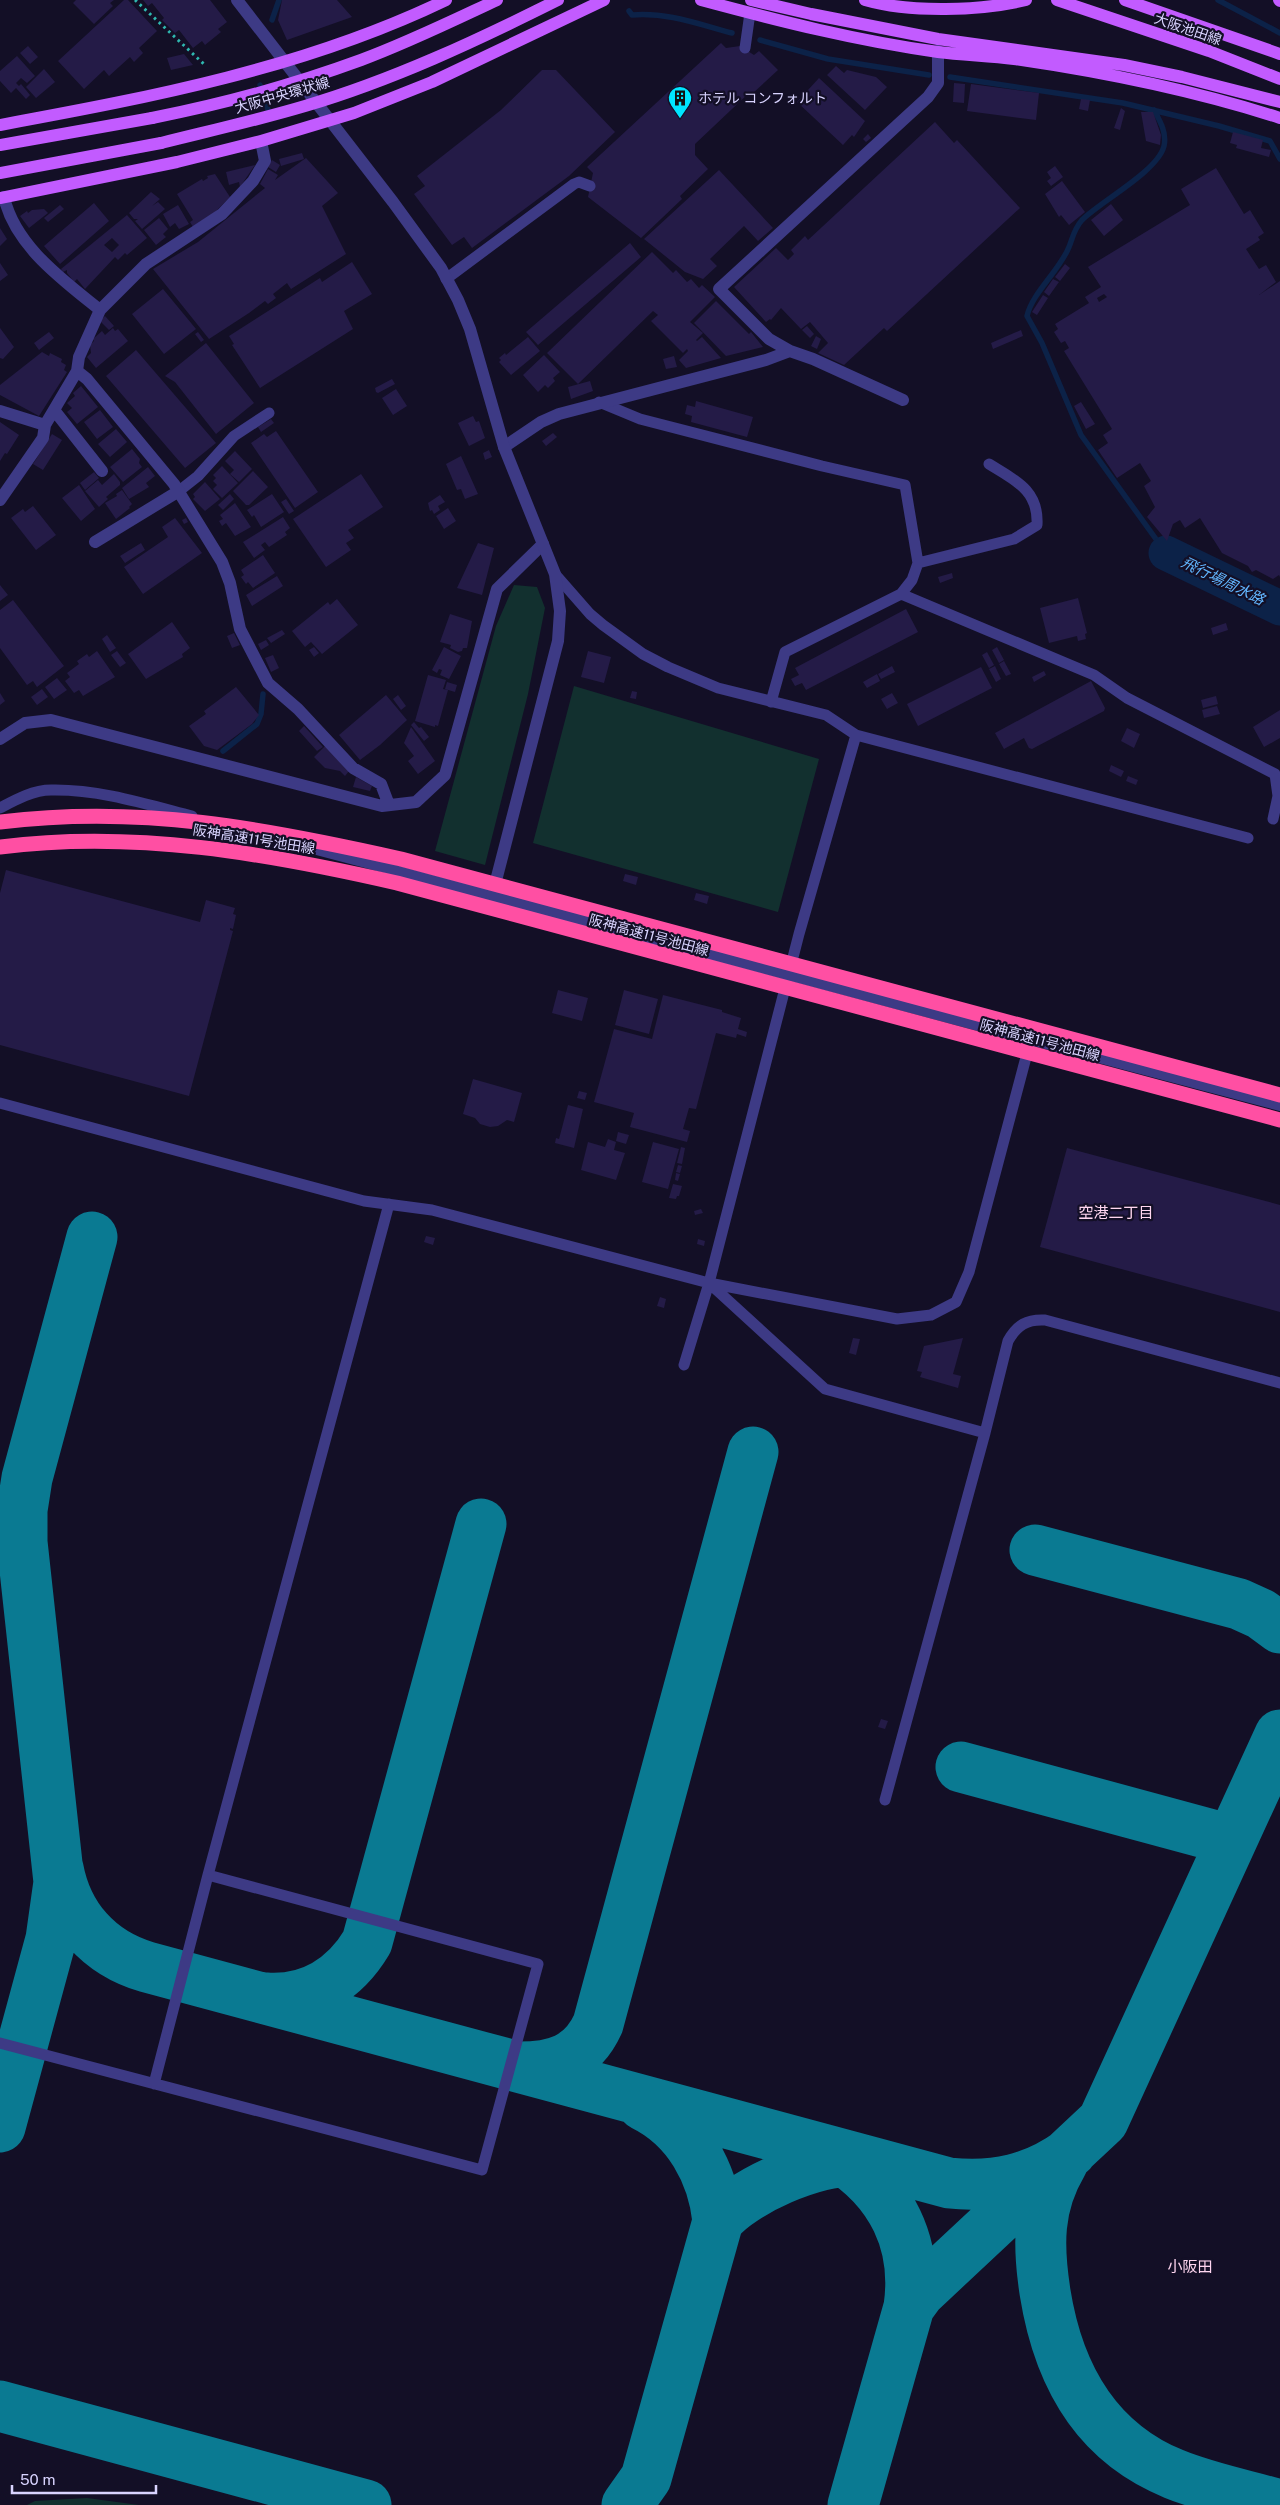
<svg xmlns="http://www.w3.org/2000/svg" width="1280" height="2505" font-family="'Public Sans','Noto Sans JP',sans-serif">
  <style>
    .green { fill: #12302f }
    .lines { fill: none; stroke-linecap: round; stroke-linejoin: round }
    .stream { stroke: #0c2248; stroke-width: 5.5 }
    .river { stroke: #0c2248; stroke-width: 35 }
    .taxiway { stroke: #0a7a92; stroke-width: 51 }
    .building { fill: #241b47; fill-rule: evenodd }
    .path { stroke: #2fb8b0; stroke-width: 3; stroke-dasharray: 2.5 4; stroke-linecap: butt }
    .service { stroke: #3d3a85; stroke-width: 11 }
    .minor { stroke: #3d3a85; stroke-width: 12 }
    .tertiary { stroke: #3d3a85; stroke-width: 12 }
    .primary { stroke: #c25bff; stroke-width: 12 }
    .primary-bridge { stroke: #c25bff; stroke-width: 12 }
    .motorway-bridge { stroke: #ff4fa3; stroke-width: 15 }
    .labels { text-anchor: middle; stroke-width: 4.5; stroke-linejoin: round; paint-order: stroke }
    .street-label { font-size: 14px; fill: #d9d4ff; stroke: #130f26 }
    .poi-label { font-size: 14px; fill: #d9d4ff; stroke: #130f26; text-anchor: start }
    .water-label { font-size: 15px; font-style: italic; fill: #62b6ff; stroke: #130f26 }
    .neighbourhood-label { font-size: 15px; fill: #ffd6f0; stroke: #130f26 }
  </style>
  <rect width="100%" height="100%" fill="#130f26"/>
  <path class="green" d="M514,585L537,587L545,608L528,694L485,865L435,851L496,626Z
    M574,686L819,759L778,912L533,843Z
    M87,2498L139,2505H27L35,2501Z"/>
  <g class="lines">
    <path class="stream" d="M1218,0L1280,33
      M629,11L632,15C667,12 698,24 732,33
      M272,20L279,0
      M760,40L828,59L929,75
      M950,77L1123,103L1219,126L1270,141L1280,159
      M260,85L270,116
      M1154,110C1160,121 1167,133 1164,146C1158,171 1101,201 1082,220C1074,229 1073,237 1069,247C1060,270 1032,293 1027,316L1042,343L1081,435L1166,553
      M223,751L257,724L261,714L263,694"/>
    <path class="river" d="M1166,553L1280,608"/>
    <path class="taxiway" d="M1035,1550L1239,1604L1261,1614L1280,1628
      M961,1767L1231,1840
      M58,1868C67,1917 99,1953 147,1967L949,2183C995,2188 1034,2179 1071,2152
      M266,1998C310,2001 345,1979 367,1942L481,1524
      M519,2067C555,2067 582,2059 598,2024L753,1452
      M0,2127L51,1939L59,1882L22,1542V1510L27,1478L92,1237
      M837,2156C892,2190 918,2244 909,2307L853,2505
      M1062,2164C1037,2206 1038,2246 1045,2292C1058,2374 1095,2442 1174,2474C1208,2488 1245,2495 1280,2505
      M718,2221C743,2191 816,2159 856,2161
      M909,2307L920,2292L1103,2121L1280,1735
      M0,2406L366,2505
      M627,2505L646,2478L718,2221C713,2173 688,2127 643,2105"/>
  </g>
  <path class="building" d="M76,0H114L110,3L113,6L94,24L73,3Z
    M124,0H128L157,31L139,48L143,53L134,62L130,57L109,76L104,70L84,89L58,61Z
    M143,0H210L227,22L218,29L221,32L205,45L202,41L193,48L179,30L175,33L162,20L164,18L152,3L148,6Z
    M282,0H337L352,17L287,40L278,20Z
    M721,43L726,48L740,46L754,55L759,51L778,70L752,94L750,92L695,144V155L708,169L680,196L682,199L641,238L588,197L593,173L587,167Z
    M28,46L38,57L30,64L20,53Z
    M184,54L193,65L171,70L167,58Z
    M17,56L35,76L27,83L21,78L16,83L19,86L21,84L30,95L26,99L16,88L11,93L0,81V71Z
    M836,66L844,73L847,70L876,77L887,87L865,110L827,75Z
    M44,69L55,82L36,98L26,87Z
    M542,70H556L615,132L569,176L472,248L464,237L452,245L414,194L425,186L417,176L501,110Z
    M819,78L865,121L854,137L852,135L843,145L797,102Z
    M954,83L965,84L964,103L953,102Z
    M971,84L1039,93L1036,120L967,111Z
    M1081,99L1090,100L1088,111L1079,109Z
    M1121,108L1125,111L1120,130L1114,128Z
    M1141,112H1153L1161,135L1160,145L1146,141Z
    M935,122L954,143L957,140L1020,208L887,331L884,328L844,365L818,353L828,343L810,322L801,329L781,308L771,320L770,319L766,322L734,287L776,248L788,260L794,254L791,250L805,236L808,240Z
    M1233,132L1263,140L1261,148L1271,150L1269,157L1236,148L1237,145L1230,143Z
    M868,134L871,138L866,142L863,139Z
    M302,153L304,159L281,166L279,159Z
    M306,158L338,193L322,206L346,254L291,289L287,283L273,294L276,298L268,304L265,301L249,313L209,339L153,269L198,242L265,188L260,184L268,169L278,175L275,180Z
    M272,160L280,165L276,172L268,167Z
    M255,165L240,187L239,182L229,185L226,172Z
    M1055,166L1063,177L1051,186L1047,181L1051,178L1047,172Z
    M1216,168L1244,214L1250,210L1264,233L1258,237L1260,240L1246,249L1259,269L1266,265L1276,282L1259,295L1280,281V577L1279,575L1273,579L1256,570L1252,572L1248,566L1222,553L1200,518L1185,528L1180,520L1173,524L1167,541L1147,517L1155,507L1144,486L1151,481L1140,463L1117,478L1098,450L1108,443L1103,435L1112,429L1064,351L1069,348L1065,341L1061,343L1054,332L1058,329L1055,324L1089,303L1085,297L1101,287L1088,267L1190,205L1181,189ZM1104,294L1107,297L1099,302L1097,298Z
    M719,170L773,228L758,241L744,226L710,259L717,266L703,279L685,272L644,239Z
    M215,174L230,197L212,215L193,227L190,222L193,220L177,194L202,179L203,181L208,178L207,176Z
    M1062,181L1085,212L1069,225L1061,215L1059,217L1045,194Z
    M151,192L160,199L152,206L158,202L165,209L142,229L135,221L138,219H134L129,213Z
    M94,203L109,221L60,264L44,246Z
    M1111,204L1123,220L1104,236L1091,220Z
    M60,205L64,209L48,222L44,218Z
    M178,205L189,224L179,229L175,223L170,227L163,214Z
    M44,209L48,213L29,228L20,216L27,211L28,213L32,210Z
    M127,215L147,238L127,255L125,253L118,260L115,257L85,289L77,279L74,282L67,273V270L63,272L61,269ZM112,238L119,245L112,252L104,245Z
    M159,218L168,229L163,234L166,237L156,245L144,230Z
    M0,228L7,239L0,246Z
    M630,243L641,257L538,345L526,332Z
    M652,252L673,273L676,270L687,282L691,279L699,288L702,285L715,297L690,322L703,333L696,340L697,341L702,337L721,358L686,368L679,360L688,351L687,349L683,353L651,321L658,315L653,311L578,384L547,353Z
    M352,262L372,294L344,311L353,329L260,388L232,345L234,344L229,336L320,278L322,282Z
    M0,263L8,275L0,281Z
    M1065,264L1070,268L1060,281L1055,277Z
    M1053,279L1059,282L1049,296L1044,292Z
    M163,289L196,329L164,354L132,314Z
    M1043,295L1048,298L1037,315L1032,312Z
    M716,301L749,334L751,332L763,347L726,356L694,323Z
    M105,316L114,326L109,330L100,321Z
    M807,326L814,334L810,338L802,330Z
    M0,328L14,347L3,359L0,358Z
    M113,328L115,331L118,329L128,341L96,368L87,357L91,353L90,345L94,341L93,339L102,331L105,335Z
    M1021,330L1023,336L993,349L991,343Z
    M49,332L54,338L39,350L34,343Z
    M198,332L204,340L201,342L195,334Z
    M816,336L821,339L817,349L811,346Z
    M528,337L540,351L511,375L499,362L501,360L499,358L505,353L506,355Z
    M206,343L254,403L216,434L175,382L165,376Z
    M136,350L216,443L185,468L106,376Z
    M42,352L49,356L50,353L62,359L61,362L66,365L64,370L67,372L39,416L0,395V385Z
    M544,355L560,372L553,378L555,381L548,388L545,385L538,392L523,375Z
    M674,356L677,367L666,369L663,359Z
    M392,379L395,384L378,393L376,392L375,388Z
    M590,381L593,391L571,399L568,387Z
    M81,386L98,407L77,424L67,412L72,408L67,403L75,396L73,393Z
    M396,389L407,406L393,415L382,398Z
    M696,401L753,417L747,437L691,422L692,416L685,414L687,405L695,407Z
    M1081,402L1095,424L1086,429L1074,406Z
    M100,410L113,427L97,439L84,422Z
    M473,416L476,422L479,421L485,438L469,446L458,423Z
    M271,419L274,423L261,432L258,427Z
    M0,422L19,435L7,454L5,453L0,461Z
    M116,429L127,442L110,457L98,444Z
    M276,431L318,492L295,508L251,443L264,434L267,437Z
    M553,433L557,437L546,446L542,441Z
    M52,434L62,440L43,470L33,464Z
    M132,449L140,459L139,463L142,467L123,482L110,467Z
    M489,450L492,457L485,460L483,453Z
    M235,451L252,469L239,482L230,474L234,470L225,461Z
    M461,456L478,494L465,499L461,489L457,490L446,464Z
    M222,466L238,483L222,498L213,489L217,485L213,481L216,478L213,475Z
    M148,467L155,476L146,483L149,487L129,499L122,488Z
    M253,471L268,487L249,505H246L233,491Z
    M94,472L99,478L85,490L80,483Z
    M114,474L120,482V485L106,497L108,499L99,507L85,491L98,480L102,485Z
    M361,474L383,507L348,530L354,538L346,543L351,550L326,567L293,519Z
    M205,482L220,499L205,511L193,499L195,497L193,494Z
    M79,485L95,509L81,521L62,498Z
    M122,490L132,504L129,507L130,508L116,519L105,503L117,496L116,494Z
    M230,494L234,499L223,510L218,505Z
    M272,494L284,512L261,527L254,515L252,517L247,510Z
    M440,495L445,502L438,506L440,510L434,514L432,510L430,511L428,503Z
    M286,499L294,511L289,514L281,502Z
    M235,503L251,527L235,536L226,523L222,526L219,521L223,519L220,515Z
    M33,506L56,535L36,550L11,518L23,509L25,512Z
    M448,508L456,521L444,529L436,516Z
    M283,517L290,528L285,532L287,535L269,547L265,542L261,545L265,550L254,558L243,542Z
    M175,518L202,553L143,594L124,567L168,537L162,527Z
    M186,518L188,522L184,524L182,520Z
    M141,543L145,550L125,563L120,556Z
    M478,543L494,548L482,595L457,588Z
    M263,555L275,573L253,588L248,582L246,584L241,577L244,575L241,570Z
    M952,573L953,578L940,583L938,577Z
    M277,576L283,586L252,606L246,595Z
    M0,585L8,595L0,601Z
    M1078,598L1087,633L1085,634L1086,639L1078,641L1077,636L1049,643L1040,608Z
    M337,599L358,625L322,654L311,642L305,647L292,631L328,602L330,605Z
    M13,600L64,666L37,687L33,681L27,685L0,648V610Z
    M906,609L918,632L806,690L802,683L795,686L791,679L799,675L795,668Z
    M450,614L472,621L467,648H463L462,651L458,652L450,648L451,645L440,642Z
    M172,622L190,648L182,654L183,657L146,679L128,654Z
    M1226,623L1228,630L1213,635L1211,628Z
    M282,630L285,634L271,643L267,638Z
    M234,633L240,645L232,648L227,636Z
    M107,635L116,648L110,652L102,639Z
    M266,640L269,645L261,650L258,644Z
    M314,647L319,653L314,657L309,650Z
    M444,647L461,656L449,679L440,675L442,670L439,669L437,673L432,670Z
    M997,647L1004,660L999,663L992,650Z
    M97,651L115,677L83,696L79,690L74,693L65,681L70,677L67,673L79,664L77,661L87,654L89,657Z
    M117,651L126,663L120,667L111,655Z
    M588,651L611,657L604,683L581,677Z
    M987,652L994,665L989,668L982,655Z
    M273,655L279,668L271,672L265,658Z
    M1004,661L1011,674L1006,676L999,664Z
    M892,666L895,672L881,679L878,674Z
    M995,666L1001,679L996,682L989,669Z
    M981,667L992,688L918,726L907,704Z
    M1044,671L1046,675L1034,682L1032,677Z
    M877,674L880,681L867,688L863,682Z
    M428,675L446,680L443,689L448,690L438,726L435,725V727L415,721Z
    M57,678L67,690L54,699L45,687Z
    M1091,681L1105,708L1104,711L1032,749L1029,748L1024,738L1004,749L995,733Z
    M447,682L457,685L455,692L445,689Z
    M236,687L259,715L252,724L217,750L204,746L189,726L206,714L204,711Z
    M42,689L48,697L37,705L31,697Z
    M632,691L637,692L636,699L630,698Z
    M0,693L5,701L0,705Z
    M892,693L898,703L887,709L881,699Z
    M386,695L407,720L380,745L360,760L339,735Z
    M398,695L406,706L401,710L393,699Z
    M1216,696L1218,704L1203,708L1201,700Z
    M1217,706L1220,714L1204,718L1202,710Z
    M1280,710V738L1264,747L1253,727Z
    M414,722L419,728L421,727L429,737L424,741L411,725Z
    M304,726L323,747L317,751L299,731Z
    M411,727L435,761L418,774L408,761L414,756L404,743Z
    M1127,728L1140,734L1134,748L1121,741Z
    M325,746L349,771L345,776L340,771L325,768L314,757Z
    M1111,765L1124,771L1121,777L1109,771Z
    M1128,776L1138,780L1136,785L1126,781Z
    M356,777L372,786L370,791L353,787Z
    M6,870L200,922L206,900L235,908L233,914L236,915L233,929L230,928V930L233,931L189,1096L0,1045V893Z
    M625,874L638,877L636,885L623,881Z
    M696,893L709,896L707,904L694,900Z
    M558,990L588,998L582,1021L552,1013Z
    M624,990L658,999L649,1034L615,1025Z
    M663,995L722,1010V1012L741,1018L738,1029L747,1032L746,1037L737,1034L736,1038L716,1033L696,1109L689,1108L683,1129L690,1131L687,1142L630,1127L634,1113L594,1102L614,1029L652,1039Z
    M473,1079L522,1093L514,1122L507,1120L498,1126L490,1127L480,1124L475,1118L463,1114Z
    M579,1091L587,1093L585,1100L577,1098Z
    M568,1105L583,1109L574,1148L555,1143L556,1138L559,1139Z
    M618,1132L629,1135L626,1144L616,1141Z
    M608,1139L616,1142L614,1150L625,1153L616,1180L581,1170L588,1142L605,1147Z
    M653,1142L679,1149L668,1189L642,1182Z
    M681,1147L685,1148L682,1164L677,1163Z
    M1067,1148L1280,1205V1312L1040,1247Z
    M678,1165L682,1166L680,1173L676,1172Z
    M676,1173L680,1174L678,1181L675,1180Z
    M673,1184L682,1186L679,1196H677L676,1199L669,1198Z
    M701,1209L703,1213L695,1215L694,1211Z
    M426,1236L435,1238L433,1245L424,1242Z
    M698,1239L705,1241L704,1246L697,1244Z
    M660,1297L666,1299L664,1308L657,1306Z
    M853,1338L860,1339L856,1355L849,1353Z
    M963,1338L953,1374L961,1376L958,1388L920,1377L922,1372L917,1371L924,1346Z
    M881,1719L888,1721L885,1729L878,1727Z"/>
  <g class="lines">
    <path class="path" d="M135,0L206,66"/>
    <path class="service" d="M745,48L750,13
      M446,279L574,184L579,182L590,186
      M599,402L640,419L822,466L905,485L918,563L912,580L901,594L785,652L771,702
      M179,491L198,476L234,436L269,413
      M918,563L1014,539L1037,525C1039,490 1015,480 989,464
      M555,574L590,614L603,625L643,654L668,667L718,688L826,715L856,735L1248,838
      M901,594L1094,675L1127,698L1275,774L1278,796L1273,819
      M0,808C15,800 33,790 51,790C99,789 146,804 192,816
      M292,843L492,896
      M0,1103L364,1201L432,1210L709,1283L825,1389L985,1433L1008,1341C1017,1325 1027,1319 1045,1320L1280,1383
      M709,1283L897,1319L931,1315L956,1302L969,1272L1029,1046
      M684,1365L709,1283L799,934L856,735
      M885,1800L985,1433
      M0,2043L482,2170L538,1964L208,1875L389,1204
      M154,2084L208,1875"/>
    <path class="minor" d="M4,197C15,246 63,280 100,310
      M790,351L813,359L903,400
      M77,371L87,379L174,484L222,562L230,583L240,629L268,683L298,709L353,768L381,784L389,805
      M54,410L102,471
      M0,411L45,425
      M504,447L541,422L559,414L766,360L790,351L769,339L719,289L928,97L938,83V51
      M0,500L43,438L45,425L77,371L79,357L100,310L146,264L222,214L253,181L265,161L261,141
      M95,542L179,491
      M0,739L25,723L51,720L382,806L416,802L445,775L497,589L543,544"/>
    <path class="tertiary" d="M237,0L393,202L441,268L458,300L470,329L504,447L555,574L560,611L558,641L492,896L1280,1105"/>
    <path class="primary" d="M701,0C779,21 858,41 938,52C963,55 989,56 1014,59C1104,72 1193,90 1280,118
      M751,0L811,14L938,39L1124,65L1182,77L1280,102
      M865,0C910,13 981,11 1026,0
      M1057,0L1209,51L1280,79
      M1125,0L1280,54
      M1279,0L1280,1
      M0,125C152,97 305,68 446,0
      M0,145L152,118
      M0,173L161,143
      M0,198L177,162L261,141L354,113L432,82L604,0"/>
    <path class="primary-bridge" d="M152,118C223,104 293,85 361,60C407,43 452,21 497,0
      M161,143C209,131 258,120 305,106C393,80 476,41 558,0"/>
    <path class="motorway-bridge" d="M0,822C142,805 263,828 401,859L1280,1095
      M0,847C135,830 266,853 397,883L1280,1120"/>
  </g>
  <defs>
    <g id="building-pin" transform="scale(1.25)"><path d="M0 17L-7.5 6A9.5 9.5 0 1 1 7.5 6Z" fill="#00e5ff" stroke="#130f26"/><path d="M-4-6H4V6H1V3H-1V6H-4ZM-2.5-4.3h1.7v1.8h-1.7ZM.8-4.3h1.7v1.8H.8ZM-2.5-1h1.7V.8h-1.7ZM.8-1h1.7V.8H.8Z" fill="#111"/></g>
  </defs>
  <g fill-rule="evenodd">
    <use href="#building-pin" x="680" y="98"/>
  </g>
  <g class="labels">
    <g class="street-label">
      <text transform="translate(1188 29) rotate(19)" y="5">大阪池田線</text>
      <text transform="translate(282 95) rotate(-16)" y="5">大阪中央環状線</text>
      <text transform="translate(254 839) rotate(9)" y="5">阪神高速11号池田線</text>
      <text transform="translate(649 935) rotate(15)" y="5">阪神高速11号池田線</text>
      <text transform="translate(1040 1040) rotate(15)" y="5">阪神高速11号池田線</text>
    </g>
    <g class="poi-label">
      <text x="698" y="103">ホテル コンフォルト</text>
    </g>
    <g class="water-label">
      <text transform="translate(1223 581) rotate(26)" y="5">飛行場周水路</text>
    </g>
    <g class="neighbourhood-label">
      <text x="1116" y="1218">空港二丁目</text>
      <text x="1190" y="2272">小阪田</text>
    </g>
  </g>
  <path d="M12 2485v8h144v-8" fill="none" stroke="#d9d4ff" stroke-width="2.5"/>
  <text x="20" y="2485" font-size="15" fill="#d9d4ff" stroke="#130f26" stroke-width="4" paint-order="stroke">50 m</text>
</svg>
